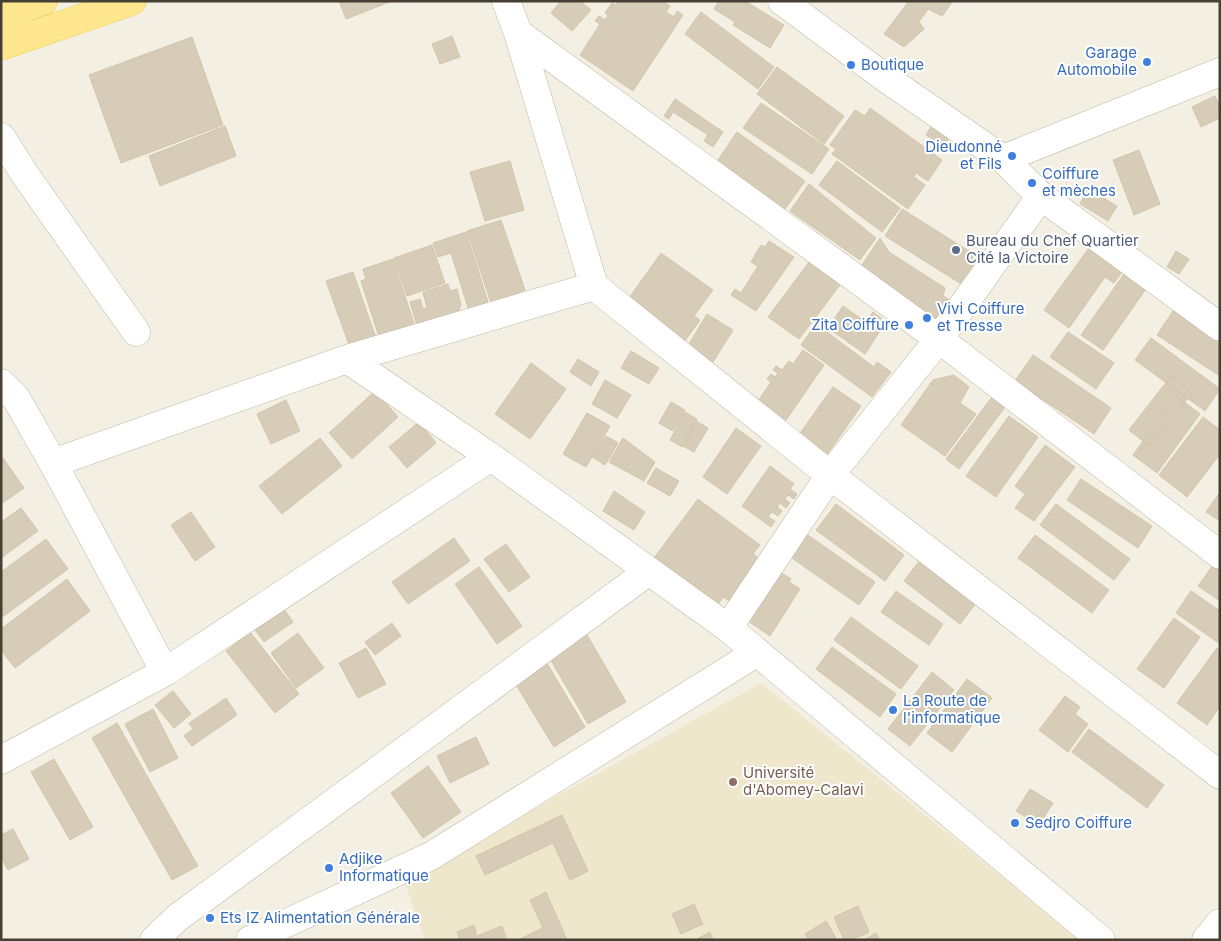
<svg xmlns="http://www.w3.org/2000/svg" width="1221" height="941" font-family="Inter,sans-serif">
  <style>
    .education { fill: #eee7cb }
    .building { fill: #d6ccb7; stroke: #d2c5aa }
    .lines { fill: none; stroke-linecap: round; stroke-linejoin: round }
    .minor-casing { stroke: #c0b8a5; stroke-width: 29 }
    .major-casing { stroke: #f0cc54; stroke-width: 29 }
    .minor { stroke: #fff; stroke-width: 28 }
    .major { stroke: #ffe790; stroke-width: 28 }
    .shop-dot { fill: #3f7fe0; stroke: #fff; stroke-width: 2 }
    .service-dot { fill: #5c6f8a; stroke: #fff; stroke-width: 2 }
    .education-dot { fill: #8d6e63; stroke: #fff; stroke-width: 2 }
    .labels { text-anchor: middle; stroke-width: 4; stroke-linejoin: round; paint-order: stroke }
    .shop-label { font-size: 15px; fill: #366cbe; stroke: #fff; text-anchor: start }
    .service-label { font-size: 15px; fill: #4e5e75; stroke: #fff; text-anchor: start }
    .education-label { font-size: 15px; fill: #785e54; stroke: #fff; text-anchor: start }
  </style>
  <rect width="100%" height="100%" fill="#f3f0e3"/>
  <path class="education" d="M761,683L1080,940H425L404,881Z"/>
  <path class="building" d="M339,1H392L346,19Z
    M561,1H580L591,10L572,31L551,13Z
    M618,1H662L670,6L666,12L674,17L677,11L683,15L633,91L580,55L600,24L595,21L599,16L605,20L608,16L605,13L612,3L616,5Z
    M719,1H745L784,25L770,48L733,25L735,22L714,9Z
    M909,1H953L942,16L928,9L919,22L924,29L904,47L884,34Z
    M701,12L774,67L758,89L685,34Z
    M452,36L460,57L440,64L432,44Z
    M192,37L223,125L121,163L89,75Z
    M777,67L844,116L824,144L757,94Z
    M1215,96L1220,107V118L1201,127L1192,107Z
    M675,99L723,132L713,147L704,141L708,135L673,112L669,119L664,116Z
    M761,103L829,149L812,174L743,128Z
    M870,108L942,160L928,181L916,173L914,177L925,185L908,209L832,154L836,149L830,145L855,110L865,116Z
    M932,125L950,136L944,146L926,135Z
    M225,126L236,156L160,186L149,156Z
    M737,132L805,181L785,209L718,160Z
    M1139,150L1160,204L1134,215L1113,160Z
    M510,161L524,210L485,221L470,172Z
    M837,161L900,208L882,232L819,185Z
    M809,184L876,238L860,260L790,211Z
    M1088,189L1117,206L1108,221L1080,204Z
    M902,209L983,260L966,287L885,236Z
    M501,220L525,290L491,303L467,231Z
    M466,232L489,305L469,311L451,253L438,257L433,243Z
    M880,238L889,252L945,288L943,296L958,305L952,315L930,320L860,268Z
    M769,241L794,257L756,311L731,295L735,289L741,293L758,266L751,262L761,245L765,247Z
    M432,245L445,283L407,296L394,258Z
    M1089,248L1122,272L1114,283L1105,277L1069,328L1044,310Z
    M1176,251L1189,259L1179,274L1167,267Z
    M661,253L713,290L694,316L700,320L682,345L624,305Z
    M393,259L417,333L395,340L392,330L378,334L361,281L366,279L363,269Z
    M809,262L840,285L799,339L768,317Z
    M353,272L378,344L352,353L326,281Z
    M1124,274L1146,289L1103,350L1081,335Z
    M448,284L450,291L457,289L461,305L457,315L419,333L410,302L420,299L423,309L427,308L423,292Z
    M843,306L866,322L873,312L886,322L865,354L828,328Z
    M1175,308L1220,338V376L1157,335Z
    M707,314L733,330L708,370L683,354Z
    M816,324L874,367L877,362L891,372L872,397L801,345Z
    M1068,332L1114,363L1096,389L1050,357Z
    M1151,338L1220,389L1205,411L1135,360Z
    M803,350L824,365L782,426L754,407L771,382L767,379L771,374L775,377L778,373L773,370L776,366L782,370L789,361L793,364Z
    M631,351L659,368L649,384L621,368Z
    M1033,355L1111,408L1094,434L1015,381Z
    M578,359L599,372L591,386L570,372Z
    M531,363L566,389L530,439L495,414Z
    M954,375L969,387L960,403L976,414L945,456L901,425L933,380Z
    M1171,376L1192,393L1149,446L1129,430Z
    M605,380L631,395L617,418L592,404Z
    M833,387L861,406L824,459L796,439Z
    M375,391L398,417L352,459L329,433Z
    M1176,396L1200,414L1157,473L1133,455Z
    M992,397L1005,407L959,469L946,459Z
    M286,400L300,431L271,444L257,414Z
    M671,402L685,410L673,431L659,423Z
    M685,412L697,419L682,447L670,440Z
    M587,413L610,426L586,467L563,454Z
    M1009,416L1038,437L996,497L966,476Z
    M1203,417L1220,430V454L1187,497L1159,475Z
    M696,421L708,428L694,452L683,446Z
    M419,422L436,443L407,468L389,447Z
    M736,428L761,446L727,494L703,477Z
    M606,436L618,443L605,465L592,457Z
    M320,438L342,466L282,514L259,486Z
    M623,438L655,462L644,481L609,462Z
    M1045,445L1075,467L1034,521L1015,508L1025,494L1015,486Z
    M3,458L24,488L1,504V459Z
    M770,466L794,484L790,489L797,494L794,499L788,495L785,499L790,503L786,508L780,503L777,507L782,511L778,516L772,512L768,517L775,521L771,527L742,506Z
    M656,468L679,481L670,496L647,483Z
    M1081,479L1152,526L1138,548L1067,500Z
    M614,491L645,512L634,530L603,511Z
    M1220,492V521L1206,512Z
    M698,499L760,545L753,554L764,562L733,604L724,597L717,605L654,558Z
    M836,504L904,555L885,581L816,530Z
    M1056,504L1130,559L1114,580L1040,525Z
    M21,508L38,531L1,558V522Z
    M191,512L215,547L195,561L171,525Z
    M805,533L875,582L859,605L789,556Z
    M1035,535L1109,590L1092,613L1018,558Z
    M454,538L470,561L408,604L392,582Z
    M46,539L68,569L1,618V572Z
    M506,544L530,577L509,592L484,559Z
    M923,556L979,599L960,624L904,581Z
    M1216,561L1220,564V601L1198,586Z
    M479,567L522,626L497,644L455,584Z
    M780,572L791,579L789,582L800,589L770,636L748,621Z
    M67,579L90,611L15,668L1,650V629Z
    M896,591L943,624L929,645L881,612Z
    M1191,591L1220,611V644L1176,613Z
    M281,605L293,622L264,642L252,626Z
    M851,617L918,666L901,689L834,640Z
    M1174,618L1200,637L1164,688L1137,669Z
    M392,623L401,636L375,655L365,642Z
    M583,628L626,702L588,724L545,650Z
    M250,632L299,694L275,713L226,651Z
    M298,633L324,668L296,688L271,653Z
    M832,647L896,694L880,717L816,669Z
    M366,648L386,684L358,698L339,663Z
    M1217,648L1220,651V706L1207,725L1177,703Z
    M542,655L585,727L554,747L510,675Z
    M932,672L954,690L910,746L888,729Z
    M967,679L992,698L952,752L927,733Z
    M173,691L191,714L174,728L155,705Z
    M1065,696L1080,707L1075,714L1088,724L1068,752L1039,730Z
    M226,698L237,715L192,746L184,736L193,729L189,723Z
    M153,709L178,758L150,772L125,724Z
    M117,723L198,866L172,880L92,738Z
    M1089,729L1164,785L1147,808L1072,752Z
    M476,737L489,764L450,783L437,756Z
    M54,759L93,827L70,840L31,772Z
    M428,766L461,812L423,838L391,793Z
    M1030,789L1053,803L1039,825L1016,811Z
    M562,815L588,871L570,880L553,843L485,875L476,856Z
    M13,829L29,859L8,870L1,857V835Z
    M546,892L567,940H518L543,928L530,900Z
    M694,904L703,924L681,934L672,914Z
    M858,906L869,932L851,940H844L834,917Z
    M826,921L837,940H809L805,934Z
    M474,925L477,936L502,926L507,940H460L457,932Z
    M710,932L713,940H695Z
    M876,933L880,940H864Z"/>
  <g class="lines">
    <g class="minor-casing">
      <path id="minor" d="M506,1L518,33L594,286L830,475L1220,775
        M782,1L884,77L1003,159L1041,196L1220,327
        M518,33L939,339L1220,555
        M1,137L26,176L136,332
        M1003,159L1220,72
        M347,359L491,457L728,628L1101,940
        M1,383L16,398L53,463L165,672
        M53,463L347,359L594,286
        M728,628L830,475L939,339L1041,196
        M1,760L165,672L491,457
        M154,940L177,918L649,571
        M250,940L431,856L756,653
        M1206,940L1220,923"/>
    </g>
    <g class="major-casing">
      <path id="major" d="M1,17L43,1
        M1,46L132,1"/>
    </g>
    <use href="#minor" class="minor"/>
    <use href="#major" class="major"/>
  </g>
  <g class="shop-dot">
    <circle cx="1147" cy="62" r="5"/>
    <circle cx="851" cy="65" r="5"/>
    <circle cx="1012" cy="156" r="5"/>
    <circle cx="1032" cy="183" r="5"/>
    <circle cx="927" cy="318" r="5"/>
    <circle cx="909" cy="325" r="5"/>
    <circle cx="893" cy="710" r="5"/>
    <circle cx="1015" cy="823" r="5"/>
    <circle cx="329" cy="868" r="5"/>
    <circle cx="210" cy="918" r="5"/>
  </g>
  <circle class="service-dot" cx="956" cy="250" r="5"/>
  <circle class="education-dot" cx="733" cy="782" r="5"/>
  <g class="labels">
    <g class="shop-label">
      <text x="1137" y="58" text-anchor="end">Garage<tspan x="1137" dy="17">Automobile</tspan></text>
      <text x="861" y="70">Boutique</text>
      <text x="1002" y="152" text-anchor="end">Dieudonné<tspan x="1002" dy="17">et Fils</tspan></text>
      <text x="1042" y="179">Coiffure<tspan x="1042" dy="17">et mèches</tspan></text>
      <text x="937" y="314">Vivi Coiffure<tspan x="937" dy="17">et Tresse</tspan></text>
      <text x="899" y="330" text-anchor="end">Zita Coiffure</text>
      <text x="903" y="706">La Route de<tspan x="903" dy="17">l'informatique</tspan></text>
      <text x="1025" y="828">Sedjro Coiffure</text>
      <text x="339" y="864">Adjike<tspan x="339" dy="17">Informatique</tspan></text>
      <text x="220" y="923">Ets IZ Alimentation Générale</text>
    </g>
    <g class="service-label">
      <text x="966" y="246">Bureau du Chef Quartier<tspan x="966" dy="17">Cité la Victoire</tspan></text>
    </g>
    <g class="education-label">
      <text x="743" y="778">Université<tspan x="743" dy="17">d'Abomey-Calavi</tspan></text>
    </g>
  </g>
  <rect width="1221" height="941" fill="none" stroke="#464033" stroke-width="5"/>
</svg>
